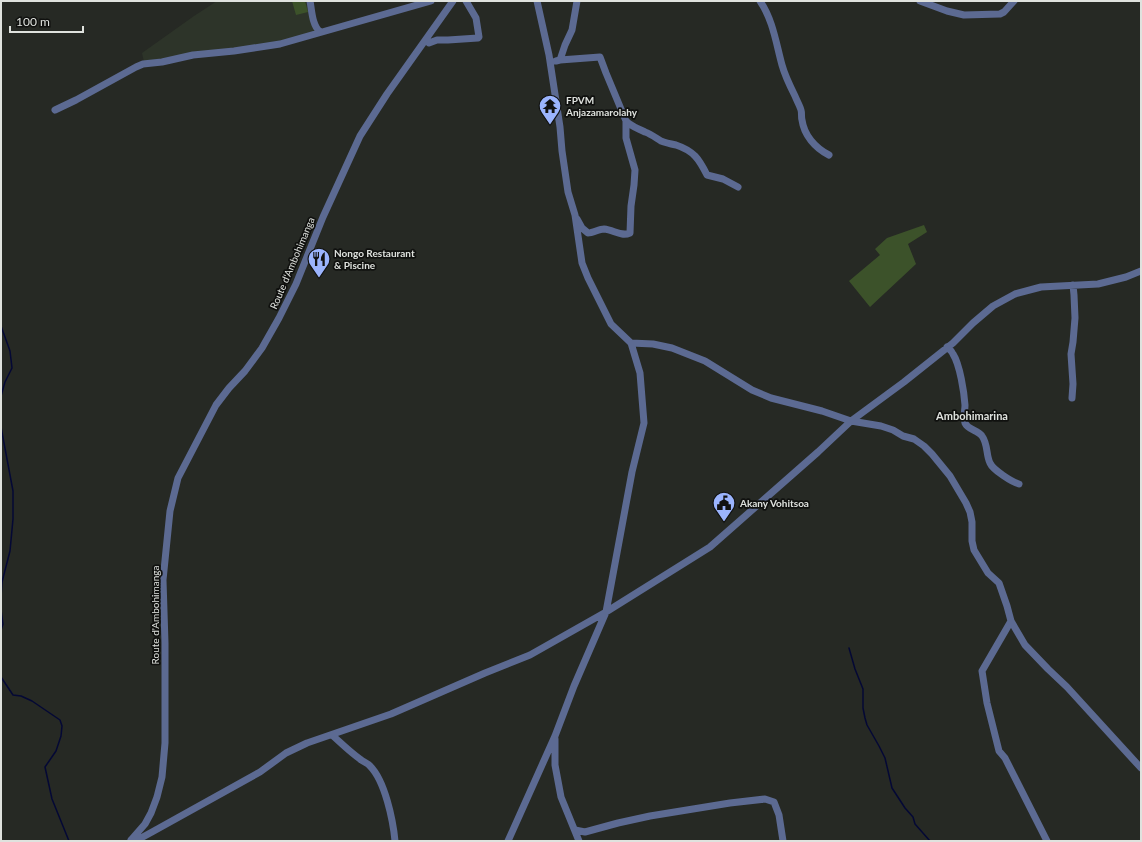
<svg xmlns="http://www.w3.org/2000/svg" width="1142" height="842" font-family="Lato,sans-serif">
  <style>
    .built { fill: #2d3429 }
    .green { fill: #3c522a }
    .lines { fill: none; stroke-linecap: round; stroke-linejoin: round }
    .stream { stroke: #040835; stroke-width: 1.5 }
    .minor { stroke: #5c6a92; stroke-width: 7 }
    .labels { text-anchor: middle; stroke-width: 3.5; stroke-linejoin: round; paint-order: stroke }
    .poi-label { font-size: 10px; font-weight: bold; fill: #dfe2de; stroke: #10110f; text-anchor: start }
    .street-label { font-size: 10px; fill: #dfe2de; stroke: #10110f }
    .neighbourhood-label { font-size: 11px; font-weight: bold; fill: #dfe2de; stroke: #10110f }
  </style>
  <rect width="100%" height="100%" fill="#262924"/>
  <path class="built" d="M217,1H308L317,31L281,42L144,62L142,53L194,16Z"/>
  <path class="green" d="M292,1H305L308,12L296,15Z
    M924,225L927,232L908,244L916,264L870,307L849,281L880,255L875,249L887,238Z"/>
  <g class="lines">
    <path class="stream" d="M1,326L10,351L12,368L5,382L1,396
      M1,427L13,491V519L10,551L2,582L1,597
      M1,610L3,624L1,630
      M849,648L855,669L863,689V708L865,718L867,725L879,746L885,758L892,788L905,808L913,817L915,824L930,841
      M1,677L13,695L21,696L32,701L60,720L62,726L61,736L56,751L45,767L52,799L69,841"/>
    <path class="minor" d="M310,1C312,11 312,25 320,32
      M760,1C773,20 776,43 782,65C785,76 790,86 795,96C797,101 800,106 801,110C802,113 801,117 802,120C804,135 815,148 829,155
      M920,1L947,11L964,15L1000,14L1004,12L1014,1
      M429,43L437,40H448L478,38L479,37L476,18L466,1
      M560,60L600,57L606,73L626,121C632,127 637,128 645,132C651,134 656,138 661,141C666,143 671,144 676,145C694,151 699,159 707,175L723,179L738,187
      M556,61L560,60L565,45L572,30L577,1
      M55,110L76,100L136,67L143,64L162,62L193,55L234,51L280,44L431,1
      M577,219L582,228L588,233C593,233 599,229 604,229C614,230 621,237 630,233L631,206L634,185L635,170L626,138V121
      M631,343L653,344L672,348L705,361L752,390L771,398L822,411L851,421L881,426L893,430L903,436L914,439L924,446L932,454L950,476L966,503L970,512L972,522V541L974,550L988,573L999,583L1007,606L1011,621L1025,645L1048,669L1067,687L1141,768
      M947,347C949,349 952,351 953,354C960,365 964,392 965,405C965,411 963,417 965,423C968,430 978,430 982,436C988,444 986,455 990,463C993,470 1012,482 1019,484
      M1072,398L1073,384L1071,354L1073,342L1075,318L1074,295L1073,285
      M1011,621L982,671L987,703L999,751L1005,758L1047,841
      M332,735C341,743 350,752 360,759C363,762 368,763 370,766C385,781 393,820 395,841
      M555,739V765L561,797L579,841
      M575,830L585,832L618,823L650,816L730,803L765,799L774,802L779,815L783,841
      M131,840L145,824L151,813L157,797L162,777L165,743V643L163,580L170,511L178,478L216,405L229,388L245,371L262,348L279,318L296,284L323,217L360,136L387,94L453,1
      M131,841V840L141,838L152,832L260,772L286,753L307,743L391,714L485,673L530,655L606,612L710,547L818,452L851,421L904,382L953,343L973,323L993,306L1015,294L1041,287L1098,284L1126,277L1141,271
      M508,841L555,736L574,686L606,612L632,472L644,423L640,373L631,343L611,324L588,278L582,263L575,215L568,192L562,151L560,127L549,55L537,1"/>
  </g>
  <defs>
    <g id="temple-pin" transform="scale(1.15)"><path d="M0 17L-7.5 6A9.5 9.5 0 1 1 7.5 6Z" fill="#9bb4fd" stroke="#10110f"/><path d="M0-6L5-2H3V0L6.5 2.5H4V6H1.5V3h-3V6H-4V2.5H-6.5L-3 0V-2H-5Z" fill="#111"/></g>
    <g id="restaurant-pin" transform="scale(1.15)"><path d="M0 17L-7.5 6A9.5 9.5 0 1 1 7.5 6Z" fill="#9bb4fd" stroke="#10110f"/><path d="M-5-6h1v4h1v-4h1v4h1v-4h1v5L-1.5 .5V6h-2V.5L-5-1ZM5-6V6H3V1.5H1.5Q1.5-4 5-6Z" fill="#111"/></g>
    <g id="civic-pin" transform="scale(1.15)"><path d="M0 17L-7.5 6A9.5 9.5 0 1 1 7.5 6Z" fill="#9bb4fd" stroke="#10110f"/><path d="M-.6-6.5H3V-4.5H.6V-3L4-1V1h2V6H-6V1h2V-1L-.6-3ZM-1.2 2.5V6h2.4V2.5Z" fill="#111"/></g>
  </defs>
  <g fill-rule="evenodd">
    <use href="#temple-pin" x="550" y="106"/>
    <use href="#restaurant-pin" x="319" y="259"/>
    <use href="#civic-pin" x="724" y="503"/>
  </g>
  <g class="labels">
    <g class="poi-label">
      <text x="566" y="104">FPVM<tspan x="566" dy="12">Anjazamarolahy</tspan></text>
      <text x="334" y="257">Nongo Restaurant<tspan x="334" dy="12">&amp; Piscine</tspan></text>
      <text x="740" y="507">Akany Vohitsoa</text>
    </g>
    <g class="street-label">
      <text transform="translate(292 263) rotate(-67)" y="4">Route d'Ambohimanga</text>
      <text transform="translate(155 615) rotate(-90)" y="4">Route d'Ambohimanga</text>
    </g>
    <g class="neighbourhood-label">
      <text x="972" y="420">Ambohimarina</text>
    </g>
  </g>
  <rect width="1142" height="842" fill="none" stroke="#dfe2de" stroke-width="4"/>
  <path d="M10 26v6h73v-6" fill="none" stroke="#dfe2de" stroke-width="2"/>
  <text x="16" y="26" font-size="12" fill="#dfe2de" stroke="#10110f" stroke-width="3" paint-order="stroke">100 m</text>
</svg>
